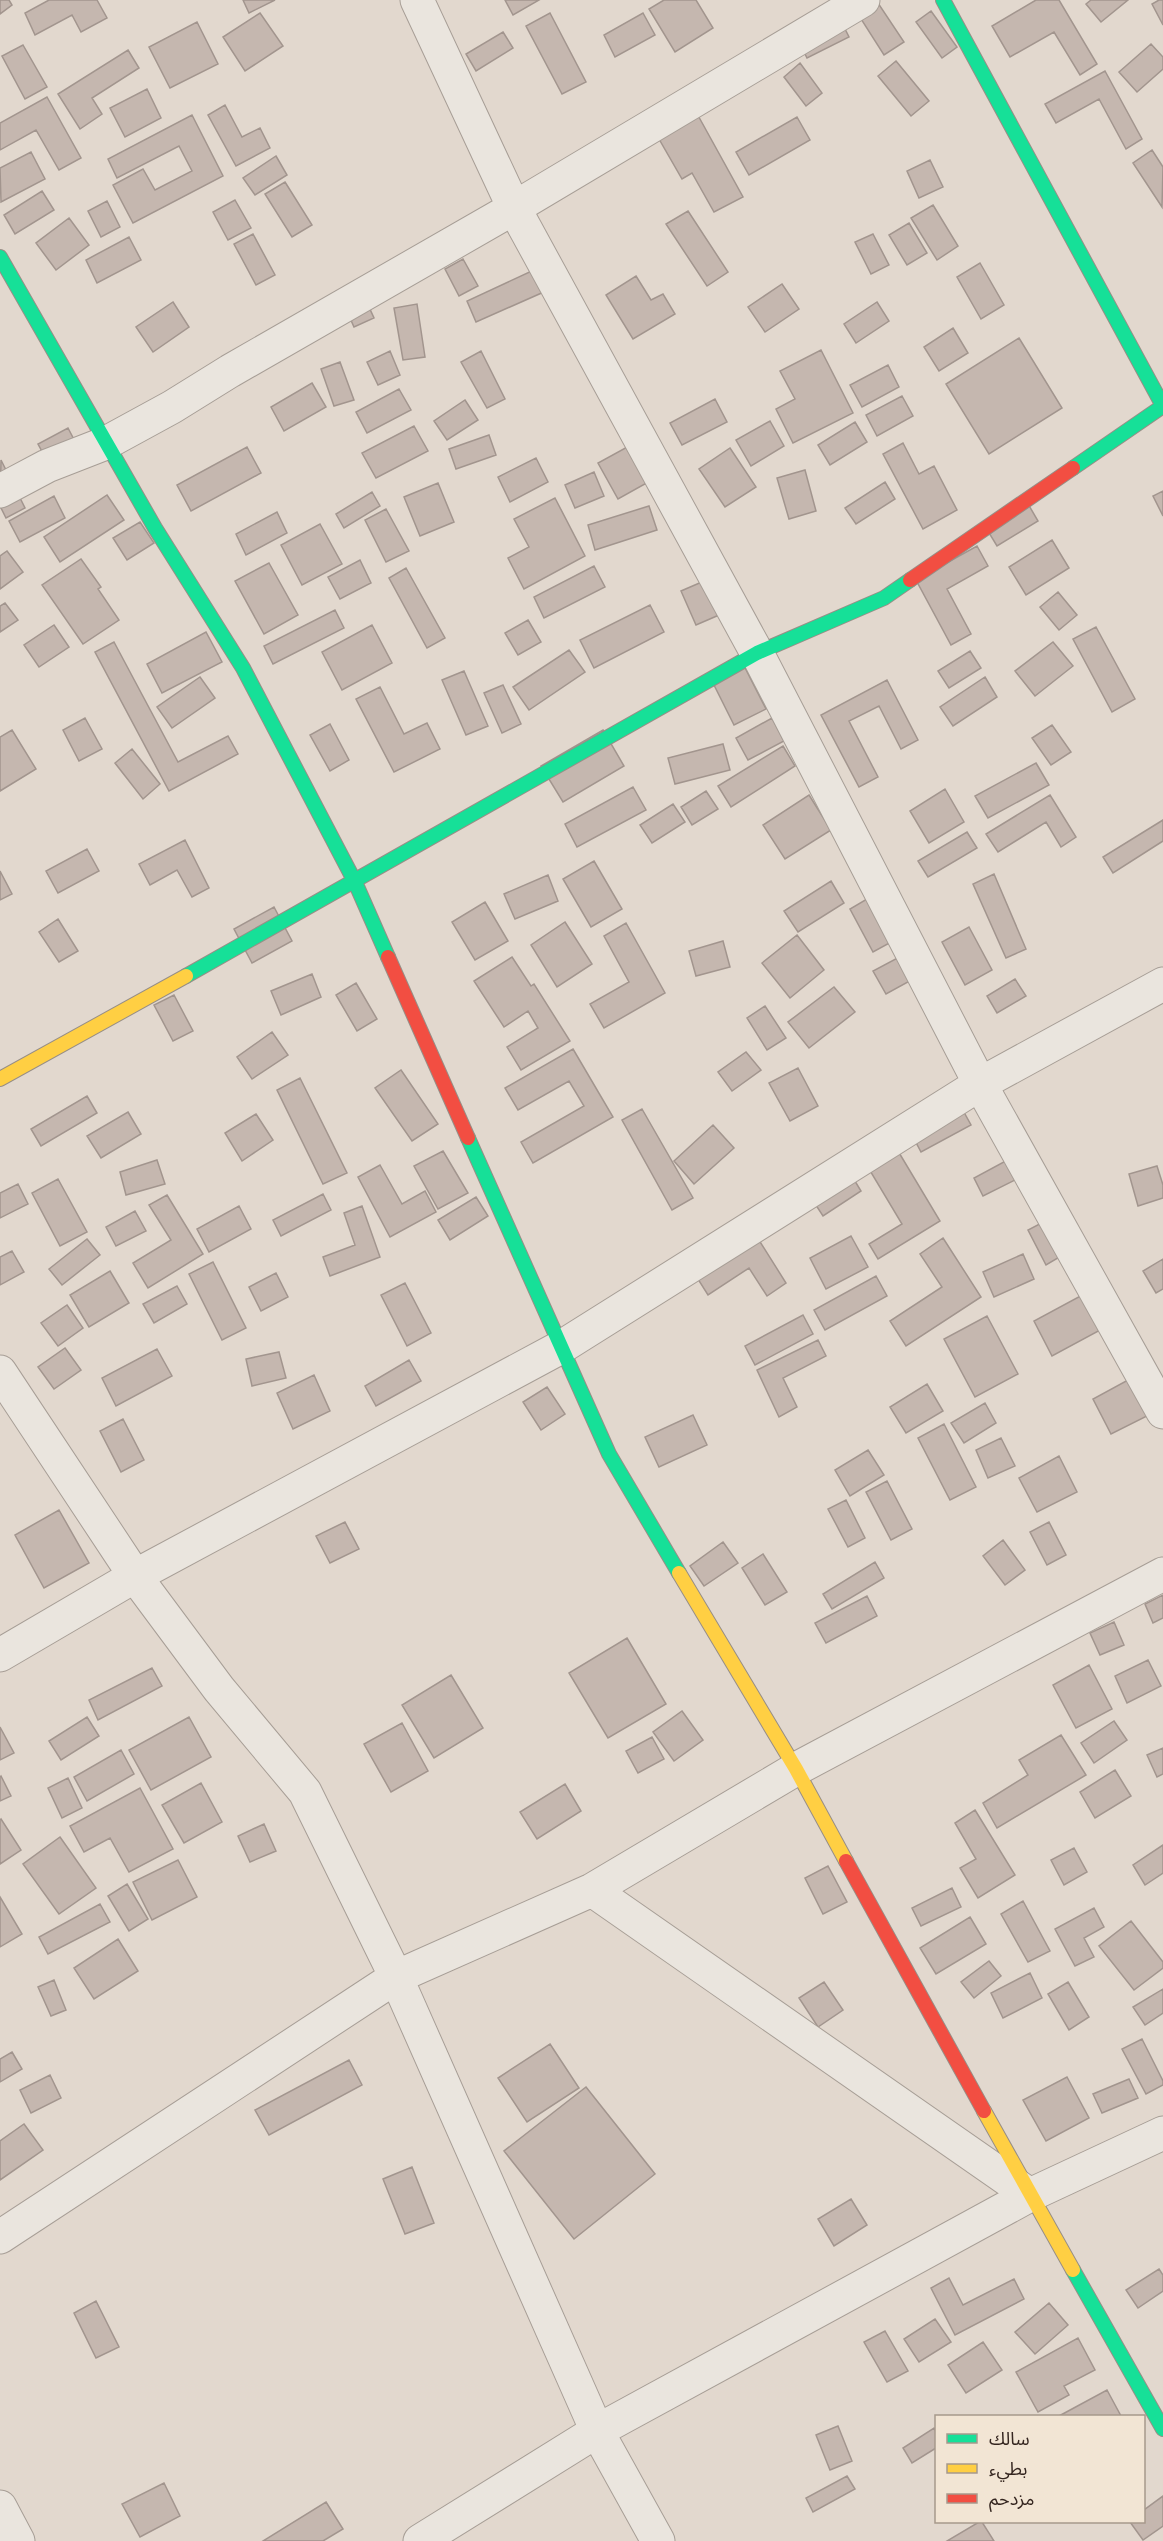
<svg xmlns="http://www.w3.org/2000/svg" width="1163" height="2541" font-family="'Zilla Slab','Noto Sans Arabic',serif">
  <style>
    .building { fill: #c5b7af; stroke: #a2958e; stroke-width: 1.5 }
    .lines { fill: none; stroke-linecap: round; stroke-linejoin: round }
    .street-casing { stroke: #a79e96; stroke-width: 35 }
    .fast-casing { stroke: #978e86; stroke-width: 16 }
    .slow-casing { stroke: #978e86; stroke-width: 16 }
    .jam-casing { stroke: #978e86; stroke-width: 16 }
    .street { stroke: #eae5de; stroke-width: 33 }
    .fast { stroke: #16e098; stroke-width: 14 }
    .slow { stroke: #ffcf43; stroke-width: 14 }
    .jam { stroke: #f24e42; stroke-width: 14 }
  </style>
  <rect width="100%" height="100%" fill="#e2d8ce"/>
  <path class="building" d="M0,0H9L12,5L0,14Z
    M49,0H97L107,18L81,32L72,15L35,35L25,13Z
    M243,0H275L249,13Z
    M505,0H539L513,15Z
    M664,0H696L713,28L675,52L649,9Z
    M876,0L904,42L884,55L854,8Z
    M1036,0H1059L1097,64L1080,75L1054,32L1010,57L992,26Z
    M1091,0H1128L1101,22L1086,4Z
    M1159,0H1163V25L1152,4Z
    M931,11L957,47L942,58L916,22Z
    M260,13L283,46L245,71L223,37Z
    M550,13L586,82L562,94L526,26Z
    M643,13L655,35L615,57L604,35Z
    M838,15L849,37L807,58L796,36Z
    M197,22L218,64L170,88L149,47Z
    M503,32L513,48L476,71L466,54Z
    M1151,44L1163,57V69L1137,92L1119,72Z
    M23,45L47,87L25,99L2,56Z
    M128,50L139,68L92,98L102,114L80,129L58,94Z
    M896,61L929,101L911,116L878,76Z
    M800,63L822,93L806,106L784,77Z
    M1105,71L1142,139L1126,149L1099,99L1056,123L1045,104Z
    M147,89L161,118L125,137L110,108Z
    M47,97L81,158L59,170L36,130L0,150V123Z
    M225,105L242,137L260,128L270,148L236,166L208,115Z
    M695,110L743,197L714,212L692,173L682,179L655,132Z
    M192,115L223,176L133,223L113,185L143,169L155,190L192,171L179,146L117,178L108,159Z
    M797,117L810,140L749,175L736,152Z
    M1152,150L1163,167L1162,207L1133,163Z
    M31,152L45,179L1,202L0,168Z
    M276,156L287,175L255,195L243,178Z
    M930,160L943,187L919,198L907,171Z
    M285,182L312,225L292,237L265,194Z
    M42,191L54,210L15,234L4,215Z
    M235,200L251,228L228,240L213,212Z
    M107,201L120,227L101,237L88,211Z
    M933,205L958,246L937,260L911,218Z
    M688,211L728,272L707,286L666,224Z
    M69,218L89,245L56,270L36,243Z
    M909,223L927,253L907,265L889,235Z
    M253,234L275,275L256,285L234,244Z
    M873,234L889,265L871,274L855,242Z
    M129,237L141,260L97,283L86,260Z
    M463,259L478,286L459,296L445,269Z
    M980,263L1004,305L981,319L957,277Z
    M536,269L546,291L476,322L467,301Z
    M636,276L651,300L663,294L675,314L633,339L606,295Z
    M782,284L799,309L765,332L748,307Z
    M362,292L374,318L354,327L342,300Z
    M173,302L189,327L153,352L136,327Z
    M877,302L889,321L856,343L844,324Z
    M417,304L425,357L403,360L394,308Z
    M953,328L968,353L939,371L924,347Z
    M1019,338L1062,408L989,454L946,384Z
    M821,350L853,413L793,443L776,409L795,399L780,371Z
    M390,351L400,375L378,385L367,362Z
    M481,351L505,399L487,408L461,362Z
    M340,362L354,400L334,406L321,369Z
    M888,365L899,387L862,407L850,385Z
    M312,383L326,407L284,431L271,407Z
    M399,389L411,410L367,433L356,412Z
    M902,396L913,416L877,436L866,415Z
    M715,399L727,422L682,445L670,423Z
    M465,400L478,420L447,440L434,421Z
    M770,421L784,446L751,466L736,440Z
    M855,422L867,442L830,465L818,445Z
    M414,426L428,451L376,478L362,453Z
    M68,428L80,451L50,466L38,444Z
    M489,435L496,455L456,469L449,449Z
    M640,440L661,475L618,499L598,463Z
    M903,443L919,474L934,466L957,510L923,529L883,454Z
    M247,447L261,473L191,511L177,485Z
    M730,448L756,487L725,507L699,469Z
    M536,458L548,482L510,502L498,477Z
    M1,460L25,508L6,518L0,506Z
    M805,470L816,511L789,519L777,478Z
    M594,472L604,496L575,508L565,485Z
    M885,482L895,499L856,524L845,508Z
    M438,483L454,522L420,536L404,497Z
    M1163,491V516L1153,496Z
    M372,492L380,506L344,528L336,514Z
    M107,495L124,520L60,562L44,537Z
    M54,496L65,518L20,542L9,521Z
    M1024,497L1038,521L997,546L983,523Z
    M555,498L585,556L524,589L508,558L529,547L514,519Z
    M649,506L657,530L595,550L588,525Z
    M386,509L409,551L386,562L365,520Z
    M277,512L287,533L246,555L236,534Z
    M140,522L154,543L127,560L113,538Z
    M320,524L342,564L302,585L281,545Z
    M1052,540L1069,568L1026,595L1009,567Z
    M977,546L988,566L947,589L971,634L951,645L916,580Z
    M7,551L23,572L0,589V556Z
    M81,559L101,587L98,589L119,620L83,644L42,585Z
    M360,560L371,583L340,599L328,577Z
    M269,563L298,615L264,634L235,581Z
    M594,566L605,587L544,618L534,597Z
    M406,568L445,638L427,648L389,578Z
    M711,578L726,612L696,625L681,591Z
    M1058,592L1077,615L1059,630L1040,607Z
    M5,603L18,620L0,632V606Z
    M650,605L664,632L594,668L580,640Z
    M335,610L344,628L273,664L264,646Z
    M528,620L541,642L518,655L505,633Z
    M54,625L69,647L39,667L24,645Z
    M372,625L392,663L342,690L322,652Z
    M1096,627L1135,699L1112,712L1073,639Z
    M206,632L222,662L162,693L147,664Z
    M114,642L178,762L228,736L238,754L169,791L95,652Z
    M1053,642L1073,666L1035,696L1015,671Z
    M569,650L585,672L529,710L513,687Z
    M970,651L981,668L949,688L938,671Z
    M740,658L766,709L734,725L709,675Z
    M464,671L488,726L466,735L442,680Z
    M200,677L215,698L172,728L157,707Z
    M985,677L997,697L953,726L940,707Z
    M887,680L918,740L901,749L879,706L849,721L878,777L859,787L821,715Z
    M503,685L521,724L502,733L484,693Z
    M380,687L404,734L427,723L440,749L394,772L356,699Z
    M85,718L102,749L79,761L63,730Z
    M772,718L784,741L748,760L736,738Z
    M330,724L349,760L330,771L310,735Z
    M1052,725L1071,752L1051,765L1032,738Z
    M12,730L36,769L0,791V737Z
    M603,730L624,766L563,802L541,766Z
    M723,744L730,770L675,784L668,758Z
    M783,746L795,766L731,807L718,786Z
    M132,749L160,784L143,799L115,763Z
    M1036,763L1049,785L988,818L975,796Z
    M633,787L646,810L577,847L565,824Z
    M945,789L964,822L929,843L910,811Z
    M706,791L718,809L692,825L681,807Z
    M809,795L831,830L785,859L763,825Z
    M1050,795L1076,837L1061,847L1046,822L998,852L986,834Z
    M673,804L685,822L652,843L640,825Z
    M1163,820V841L1113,873L1103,857Z
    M967,832L977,848L928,877L918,861Z
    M185,840L209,888L192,897L177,870L150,885L139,864Z
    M87,849L99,871L58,893L46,871Z
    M594,861L622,909L591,927L563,879Z
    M0,871L12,894L0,900Z
    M994,874L1026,949L1006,958L973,884Z
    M548,875L558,901L515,919L504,894Z
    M831,881L844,903L798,932L784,911Z
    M872,896L895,940L873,952L850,909Z
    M485,902L508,941L475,960L452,922Z
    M274,907L292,941L252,963L234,929Z
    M58,919L78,951L59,962L39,932Z
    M565,922L592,964L557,987L531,945Z
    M626,923L665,993L604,1028L590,1004L629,982L604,936Z
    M969,927L992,970L965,985L942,942Z
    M797,935L824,970L790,998L762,963Z
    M723,941L730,967L696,976L689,951Z
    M905,954L917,977L886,994L873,971Z
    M512,957L531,986L534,984L570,1041L521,1070L507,1047L538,1028L528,1011L504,1027L474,981Z
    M312,974L321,997L281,1015L271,991Z
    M1015,979L1026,996L997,1013L987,996Z
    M356,983L377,1019L357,1031L336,995Z
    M834,987L855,1012L809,1048L788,1022Z
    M174,995L193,1031L173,1041L154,1005Z
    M765,1006L786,1038L767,1050L747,1018Z
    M272,1032L288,1055L252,1079L237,1057Z
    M573,1049L613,1117L533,1163L521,1142L584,1106L569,1081L518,1110L505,1088Z
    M746,1052L761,1070L732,1091L718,1072Z
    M798,1068L818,1106L790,1121L769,1083Z
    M401,1070L438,1124L412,1141L375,1088Z
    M300,1078L347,1173L323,1184L277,1090Z
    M87,1096L97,1113L41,1146L31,1129Z
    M960,1105L971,1125L921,1152L911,1133Z
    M642,1109L693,1198L672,1210L622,1120Z
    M128,1112L141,1134L101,1158L87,1136Z
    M256,1114L273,1140L242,1161L225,1133Z
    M713,1125L734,1148L694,1184L674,1161Z
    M443,1151L468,1193L438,1209L414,1166Z
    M898,1151L940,1221L878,1259L869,1244L902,1224L869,1169Z
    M1013,1157L1023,1176L983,1196L974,1178Z
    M157,1160L165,1184L126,1195L120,1172Z
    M380,1165L402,1204L425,1191L436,1212L390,1237L358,1177Z
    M1157,1166L1163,1185V1198L1138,1206L1129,1174Z
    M847,1168L861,1191L823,1216L808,1193Z
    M58,1179L87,1232L60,1246L32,1193Z
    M18,1184L28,1204L0,1218V1193Z
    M323,1194L331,1210L281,1236L273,1220Z
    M167,1195L203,1254L148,1288L133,1263L171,1240L149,1205Z
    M476,1197L488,1216L450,1240L438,1220Z
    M239,1206L251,1229L209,1252L197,1229Z
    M362,1206L380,1257L330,1276L323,1257L355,1245L344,1213Z
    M135,1211L146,1231L116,1246L106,1227Z
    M1051,1218L1068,1252L1046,1265L1028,1230Z
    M851,1236L868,1267L826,1289L810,1258Z
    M757,1237L786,1283L767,1296L749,1268L708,1295L696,1276Z
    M943,1238L981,1297L906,1346L890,1321L942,1287L920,1254Z
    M87,1239L100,1255L62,1285L49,1269Z
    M12,1251L24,1272L0,1285V1257Z
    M1023,1254L1034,1279L994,1297L983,1272Z
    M1163,1259V1289L1156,1293L1143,1271Z
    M213,1262L246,1328L222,1340L189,1274Z
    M110,1271L129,1303L89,1327L70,1295Z
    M276,1273L288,1297L261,1311L249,1287Z
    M876,1276L887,1296L825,1330L814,1310Z
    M405,1283L431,1333L407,1346L381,1295Z
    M177,1286L187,1304L154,1323L143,1304Z
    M1086,1293L1104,1328L1052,1356L1034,1321Z
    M67,1305L83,1328L58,1346L41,1323Z
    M803,1315L813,1334L755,1365L745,1346Z
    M987,1316L1018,1374L975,1397L944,1339Z
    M818,1340L826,1356L783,1378L797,1407L779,1417L757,1370Z
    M65,1348L81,1370L54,1389L38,1367Z
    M157,1349L172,1376L116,1406L102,1378Z
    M279,1352L286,1378L252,1386L246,1359Z
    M409,1360L421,1381L376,1406L365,1386Z
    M314,1375L330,1411L293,1429L277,1393Z
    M1128,1380L1147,1416L1111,1434L1093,1399Z
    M927,1384L943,1411L906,1433L890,1407Z
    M547,1387L565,1414L541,1430L523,1402Z
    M985,1403L996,1423L964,1443L951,1423Z
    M693,1415L707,1445L659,1467L645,1437Z
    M123,1419L144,1460L121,1472L100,1431Z
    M944,1424L976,1487L950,1500L918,1438Z
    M1001,1438L1015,1466L988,1478L976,1450Z
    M868,1450L884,1475L850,1496L835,1470Z
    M1059,1456L1077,1492L1037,1512L1019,1478Z
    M887,1481L912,1529L891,1540L866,1492Z
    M846,1500L865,1538L848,1547L828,1509Z
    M59,1510L89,1563L44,1588L15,1535Z
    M345,1522L359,1549L330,1563L316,1536Z
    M1049,1522L1066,1555L1047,1565L1030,1532Z
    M1003,1540L1025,1570L1005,1585L983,1556Z
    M723,1542L738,1563L704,1586L690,1566Z
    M763,1554L787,1592L765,1605L742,1568Z
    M875,1562L884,1578L832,1609L823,1594Z
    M1163,1595V1618L1153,1623L1145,1604Z
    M867,1596L877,1616L826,1643L815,1623Z
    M1114,1622L1124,1645L1100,1655L1090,1633Z
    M627,1638L666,1704L608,1738L569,1673Z
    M1148,1660L1161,1686L1127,1703L1115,1676Z
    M1089,1665L1112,1709L1076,1728L1053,1685Z
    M152,1668L162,1686L98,1720L89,1700Z
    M451,1675L483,1728L434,1758L402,1705Z
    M682,1711L703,1740L674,1761L653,1732Z
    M87,1717L99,1736L61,1760L49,1741Z
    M189,1717L211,1757L151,1790L129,1750Z
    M1114,1721L1127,1740L1094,1763L1081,1743Z
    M402,1723L428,1771L391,1792L364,1744Z
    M0,1727L14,1753L0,1760Z
    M1061,1735L1086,1775L997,1828L983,1803L1028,1775L1019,1760Z
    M652,1737L664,1759L638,1773L626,1751Z
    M1163,1748V1774L1157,1777L1147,1755Z
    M121,1750L134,1774L87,1801L74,1777Z
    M1115,1770L1131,1796L1095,1818L1080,1792Z
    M1,1776L11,1796L0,1801V1777Z
    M68,1778L82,1808L62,1818L48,1788Z
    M201,1783L222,1822L184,1843L162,1805Z
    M565,1784L581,1811L537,1839L520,1812Z
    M140,1788L173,1849L129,1872L110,1838L84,1852L70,1826Z
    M975,1810L1015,1875L978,1898L960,1868L976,1859L955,1823Z
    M1,1819L21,1850L0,1864V1820Z
    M264,1824L276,1851L250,1862L238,1836Z
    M60,1837L96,1888L59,1914L23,1864Z
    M1163,1845V1873L1145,1885L1133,1865Z
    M1074,1848L1087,1872L1064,1885L1051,1860Z
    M178,1860L197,1897L152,1920L133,1882Z
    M828,1866L847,1902L823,1914L805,1878Z
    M127,1884L148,1919L129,1931L108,1896Z
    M952,1888L961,1907L921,1926L912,1908Z
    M0,1897L22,1934L0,1947Z
    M1023,1901L1050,1951L1028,1962L1001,1914Z
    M100,1904L110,1922L48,1954L39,1937Z
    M1094,1908L1104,1927L1084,1938L1094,1957L1075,1966L1055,1929Z
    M970,1917L986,1944L936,1974L920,1948Z
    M1131,1921L1163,1962V1968L1134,1990L1099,1946Z
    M118,1939L138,1971L94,1999L74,1968Z
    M989,1961L1001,1976L974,1998L961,1982Z
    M1030,1973L1042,1998L1003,2018L991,1993Z
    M54,1980L66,2010L51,2016L38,1987Z
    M824,1982L843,2010L818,2027L799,1998Z
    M1068,1982L1089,2017L1069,2030L1048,1994Z
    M1163,1989V2013L1145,2025L1133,2007Z
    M1142,2039L1163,2081V2085L1146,2094L1122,2049Z
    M550,2044L579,2088L527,2122L498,2078Z
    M12,2052L22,2069L0,2082V2059Z
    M349,2060L362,2085L269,2135L255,2110Z
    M50,2075L61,2098L31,2113L20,2090Z
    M1067,2077L1089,2118L1046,2141L1023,2100Z
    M1129,2079L1138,2098L1102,2113L1093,2094Z
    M586,2087L655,2174L574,2239L504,2151Z
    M24,2124L43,2150L0,2180V2141Z
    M412,2167L434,2223L405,2234L383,2179Z
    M851,2199L867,2225L834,2246L818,2219Z
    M1159,2269L1163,2275V2291L1138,2308L1126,2290Z
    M949,2278L963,2305L1014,2279L1024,2299L955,2335L931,2288Z
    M96,2301L119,2347L96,2358L74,2313Z
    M1049,2303L1068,2325L1035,2354L1015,2332Z
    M935,2319L951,2342L919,2362L904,2339Z
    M885,2331L908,2371L887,2382L864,2342Z
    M1078,2338L1095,2370L1064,2386L1069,2395L1038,2412L1016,2372Z
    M983,2342L1002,2370L966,2393L948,2365Z
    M1107,2390L1121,2416H1059Z
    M838,2426L852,2461L830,2470L816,2435Z
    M934,2428L936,2432V2448L912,2463L903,2448Z
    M847,2476L855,2489L813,2512L806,2498Z
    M164,2483L180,2516L140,2537L122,2504Z
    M1163,2496V2526L1143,2540L1130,2522H1144V2510Z
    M326,2502L343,2529L323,2541H263Z
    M979,2522H982L994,2541H947Z"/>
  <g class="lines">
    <g class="street-casing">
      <path id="street" d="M417,0L514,208L757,653L980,1084L1163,1412
        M0,491L47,466L106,443L172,407L230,371L514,208L863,0
        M0,1372L135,1576L219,1689L305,1792L396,1977L597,2431L658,2541
        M0,1655L135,1576L563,1346L980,1084L1163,984
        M592,1890L1030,2195
        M0,2237L396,1977L592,1890L796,1769L1163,1574
        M0,2507L18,2541
        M420,2541L597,2431L1030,2195L1163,2133"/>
    </g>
    <g class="fast-casing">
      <path id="fast" d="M943,0L1163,406L1073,468
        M0,257L155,528L243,668L355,882L388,957
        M186,976L757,653L884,598L910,580
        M468,1138L609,1454L679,1573
        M1073,2270L1163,2429"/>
    </g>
    <g class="slow-casing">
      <path id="slow" d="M0,1079L186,976
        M679,1573L796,1769L846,1861
        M984,2111L1073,2270"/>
    </g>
    <g class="jam-casing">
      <path id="jam" d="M910,580L1073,468
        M388,957L468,1138
        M846,1861L984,2111"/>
    </g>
    <use href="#street" class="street"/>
    <use href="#fast" class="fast"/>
    <use href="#slow" class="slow"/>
    <use href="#jam" class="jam"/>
  </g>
  <rect x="935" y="2415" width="210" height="108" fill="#f2e5d4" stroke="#a6998c" stroke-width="1.5"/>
  <rect x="947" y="2434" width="30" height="9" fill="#16e098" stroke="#a6998c" stroke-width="1.5"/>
  <text x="989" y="2445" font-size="18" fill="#352620">سالك</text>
  <rect x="947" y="2464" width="30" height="9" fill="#ffcf43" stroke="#a6998c" stroke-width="1.5"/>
  <text x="989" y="2475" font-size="18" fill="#352620">بطيء</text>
  <rect x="947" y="2494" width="30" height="9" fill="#f24e42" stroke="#a6998c" stroke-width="1.5"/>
  <text x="989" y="2505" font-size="18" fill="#352620">مزدحم</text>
</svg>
